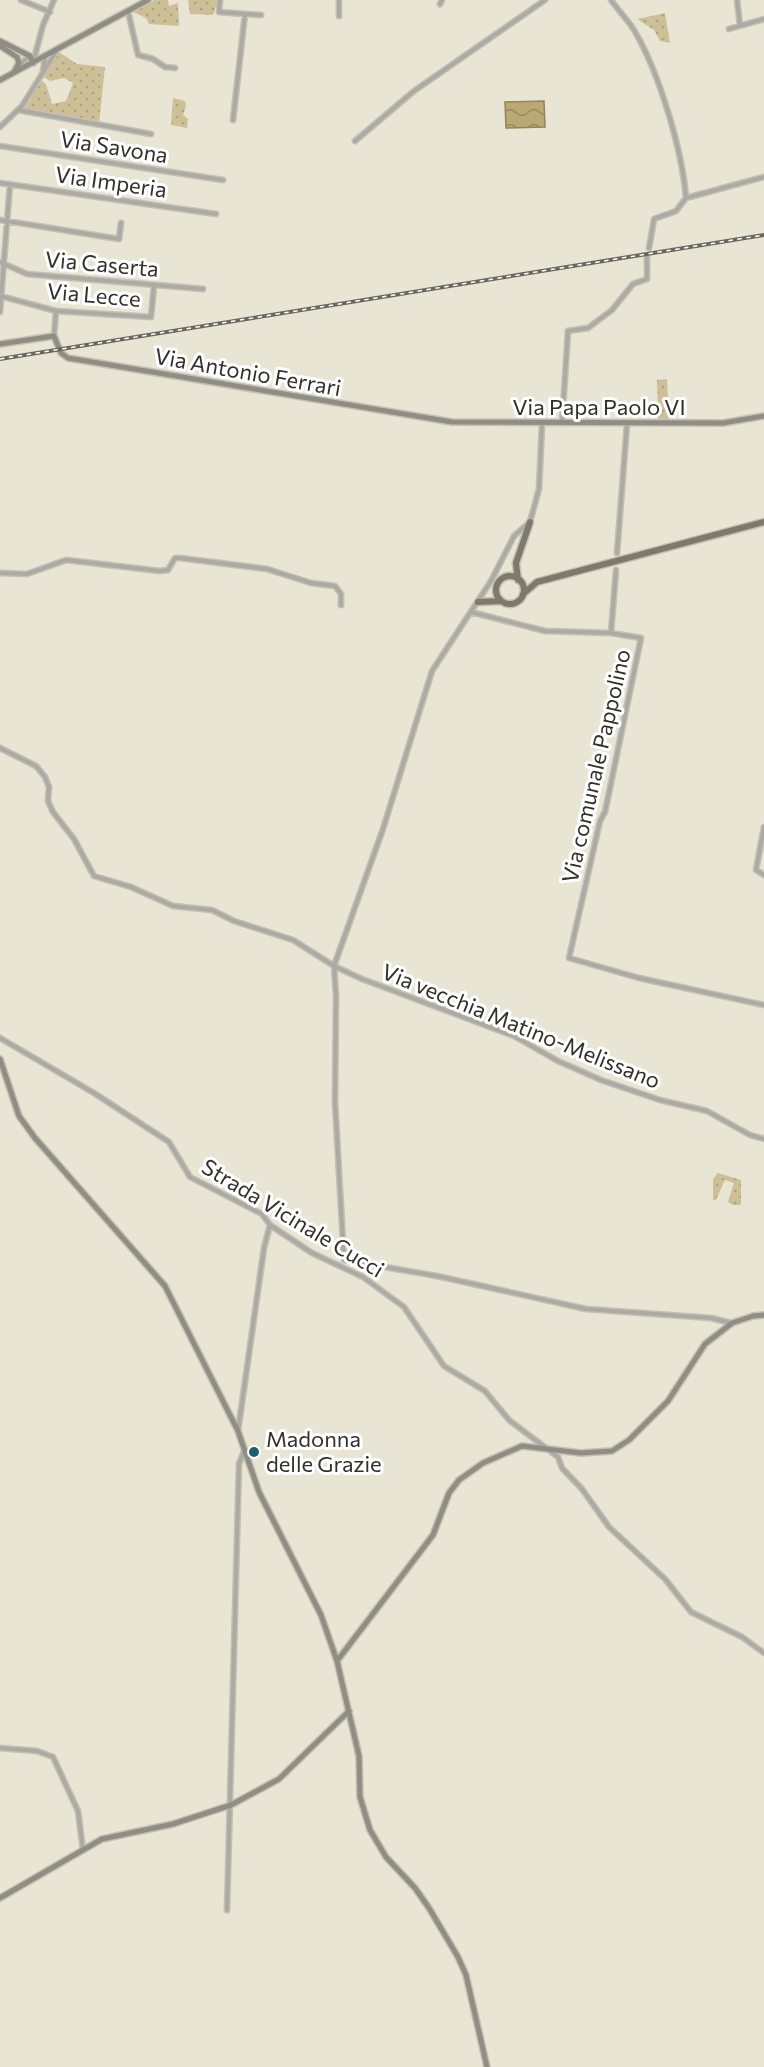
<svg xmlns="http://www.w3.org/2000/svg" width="764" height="2067" font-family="Commissioner,sans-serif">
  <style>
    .garden { fill: url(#garden-dots) }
    .water { fill: url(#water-waves); stroke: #91855d; stroke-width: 1.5 }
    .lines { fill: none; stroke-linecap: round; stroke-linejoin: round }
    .street-casing { stroke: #c4c1b3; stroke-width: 7 }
    .secondary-casing { stroke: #c4c1b3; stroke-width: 8 }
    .primary-casing { stroke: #c4c1b3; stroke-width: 9 }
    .street { stroke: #acaaa4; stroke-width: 4 }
    .secondary { stroke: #908e84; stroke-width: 5 }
    .primary { stroke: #7d796d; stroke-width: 6 }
    .rail-casing { stroke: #69675e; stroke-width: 4 }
    .rail { stroke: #fff; stroke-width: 1.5; stroke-dasharray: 4.5; stroke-linecap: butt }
    .poi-dot { fill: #1d6073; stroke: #fff; stroke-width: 2 }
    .labels { text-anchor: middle; stroke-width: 6; stroke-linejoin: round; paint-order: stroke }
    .street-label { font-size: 22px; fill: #32302a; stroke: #fff }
    .poi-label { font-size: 22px; fill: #32302a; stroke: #fff; text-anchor: start }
  </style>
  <defs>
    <pattern id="garden-dots" width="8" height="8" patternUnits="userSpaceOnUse" patternTransform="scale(1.5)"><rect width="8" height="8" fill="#cdc097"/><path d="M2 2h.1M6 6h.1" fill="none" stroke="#b0a582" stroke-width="1.8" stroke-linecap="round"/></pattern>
    <pattern id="water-waves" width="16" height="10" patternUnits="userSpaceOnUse" patternTransform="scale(1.5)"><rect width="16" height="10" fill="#baa973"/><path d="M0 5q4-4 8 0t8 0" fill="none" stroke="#988a5f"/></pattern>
  </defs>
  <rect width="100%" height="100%" fill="#e9e5d5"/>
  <path class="garden" d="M154,0H168L169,6L178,3L179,26L149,24L146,18L133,12Z
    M188,0H218L213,15L190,14Z
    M665,13L670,43L660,41L654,30L637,19Z
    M59,52L77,64L105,67L99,124L24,110L41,80L46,84L52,104L66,101L73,83L64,78L50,81L42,76Z
    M173,98L185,101L186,106L183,115L188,119L187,128L171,125Z
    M667,379L669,421H653L658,419L657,380Z
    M718,1173L741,1180V1205H733L728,1202L734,1183L725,1180L716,1200H713V1179Z"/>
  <path class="water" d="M544,101L545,127L506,128L505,102Z"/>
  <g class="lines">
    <g class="street-casing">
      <path id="street" d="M21,0L50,12
        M220,0L219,12L261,15
        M611,0C618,10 627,19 634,30C659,72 682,149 686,198L676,211L654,219L649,248
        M737,0L740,25
        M440,4L442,0
        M128,11L138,55L153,59L165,67L175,68
        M339,16V0
        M729,29L764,19
        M33,63L43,25L54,0
        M19,65L30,56
        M43,71L45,57
        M18,110L151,134
        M233,120L245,14
        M0,127L22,106L57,50
        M355,141L414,91L545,0
        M0,146L223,180
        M0,183L216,214
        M686,198L764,177
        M0,220L119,239L121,223
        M0,262L27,274L203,289
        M0,296L56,311L151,317L154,286
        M0,312L10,184
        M54,336L56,311
        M562,423L568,331L588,328L612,310L633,284L647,279V257
        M542,424L539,489L530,522L514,536L491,581L432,671L383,829L334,966L336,996L335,1102L344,1260L437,1276L586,1309L711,1318L731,1323
        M617,553L627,424
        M616,570L611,633L641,638L605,812L600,821L569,958L639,978L764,1005
        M0,573L27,574L66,560L160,571L168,570L175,558H180L267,569L311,583L335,586L341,594V605
        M471,612L545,631L611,633
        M0,748L36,766L45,777L49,787L48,801L53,812L74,839L94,876L131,887L173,906L212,910L234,921L293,940L334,966L362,979L514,1036L558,1061L601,1080L660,1100L707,1111L750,1135L764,1139
        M764,827L756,870L764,875
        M0,1038L94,1093L169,1142L190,1177L262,1214L270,1225L312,1253L363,1277L404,1307L444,1366L485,1391L509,1420L558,1457L562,1468L582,1489L609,1527L665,1579L691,1612L742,1637L764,1653
        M238,1431L264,1248L270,1225
        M0,1748L37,1751L53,1757L78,1811L83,1850
        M227,1910L239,1464L244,1451"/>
    </g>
    <g class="secondary-casing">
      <path id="secondary" d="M0,41L30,56L33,63
        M0,46L17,57L19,63L14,72
        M0,80L148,0
        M0,344L54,336L61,353L68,358L452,422L723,423L764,416
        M0,1059L19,1116L35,1138L165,1286L238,1431L259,1492L321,1615L337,1661L359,1756L360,1797L370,1830L386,1857L415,1888L429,1908L458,1957L466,1975L487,2067
        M337,1661L433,1535L449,1493L459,1480L483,1463L522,1446L581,1453L612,1451L629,1440L668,1401L705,1344L732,1323L753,1316L764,1315
        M0,1898L102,1839L173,1824L231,1805L279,1779L349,1711"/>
    </g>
    <g class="primary-casing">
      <path id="primary" d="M496 590a14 14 0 1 1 28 0a14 14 0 1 1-28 0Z
        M518,580L516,563L530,522
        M523,594L537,582L764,522
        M478,602L501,601"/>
    </g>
    <use href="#street" class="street"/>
    <use href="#secondary" class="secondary"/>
    <use href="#primary" class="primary"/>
    <g class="rail-casing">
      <path id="rail" d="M0,359L764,235"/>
    </g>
    <use href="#rail" class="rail"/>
  </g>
  <circle class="poi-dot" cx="254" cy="1452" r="6"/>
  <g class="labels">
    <g class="street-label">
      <text transform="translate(114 147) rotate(9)" y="8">Via Savona</text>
      <text transform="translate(111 182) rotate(8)" y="8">Via Imperia</text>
      <text transform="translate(102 264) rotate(5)" y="8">Via Caserta</text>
      <text transform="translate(94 295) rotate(5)" y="8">Via Lecce</text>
      <text transform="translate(248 372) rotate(10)" y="8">Via Antonio Ferrari</text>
      <text x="599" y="415">Via Papa Paolo VI</text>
      <text transform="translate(596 766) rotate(-77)" y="8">Via comunale Pappolino</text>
      <text transform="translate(521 1026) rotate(22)" y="8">Via vecchia Matino-Melissano</text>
      <text transform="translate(293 1218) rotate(31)" y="8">Strada Vicinale Cucci</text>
    </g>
    <g class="poi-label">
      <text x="266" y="1447">Madonna<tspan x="266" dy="25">delle Grazie</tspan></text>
    </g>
  </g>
</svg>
